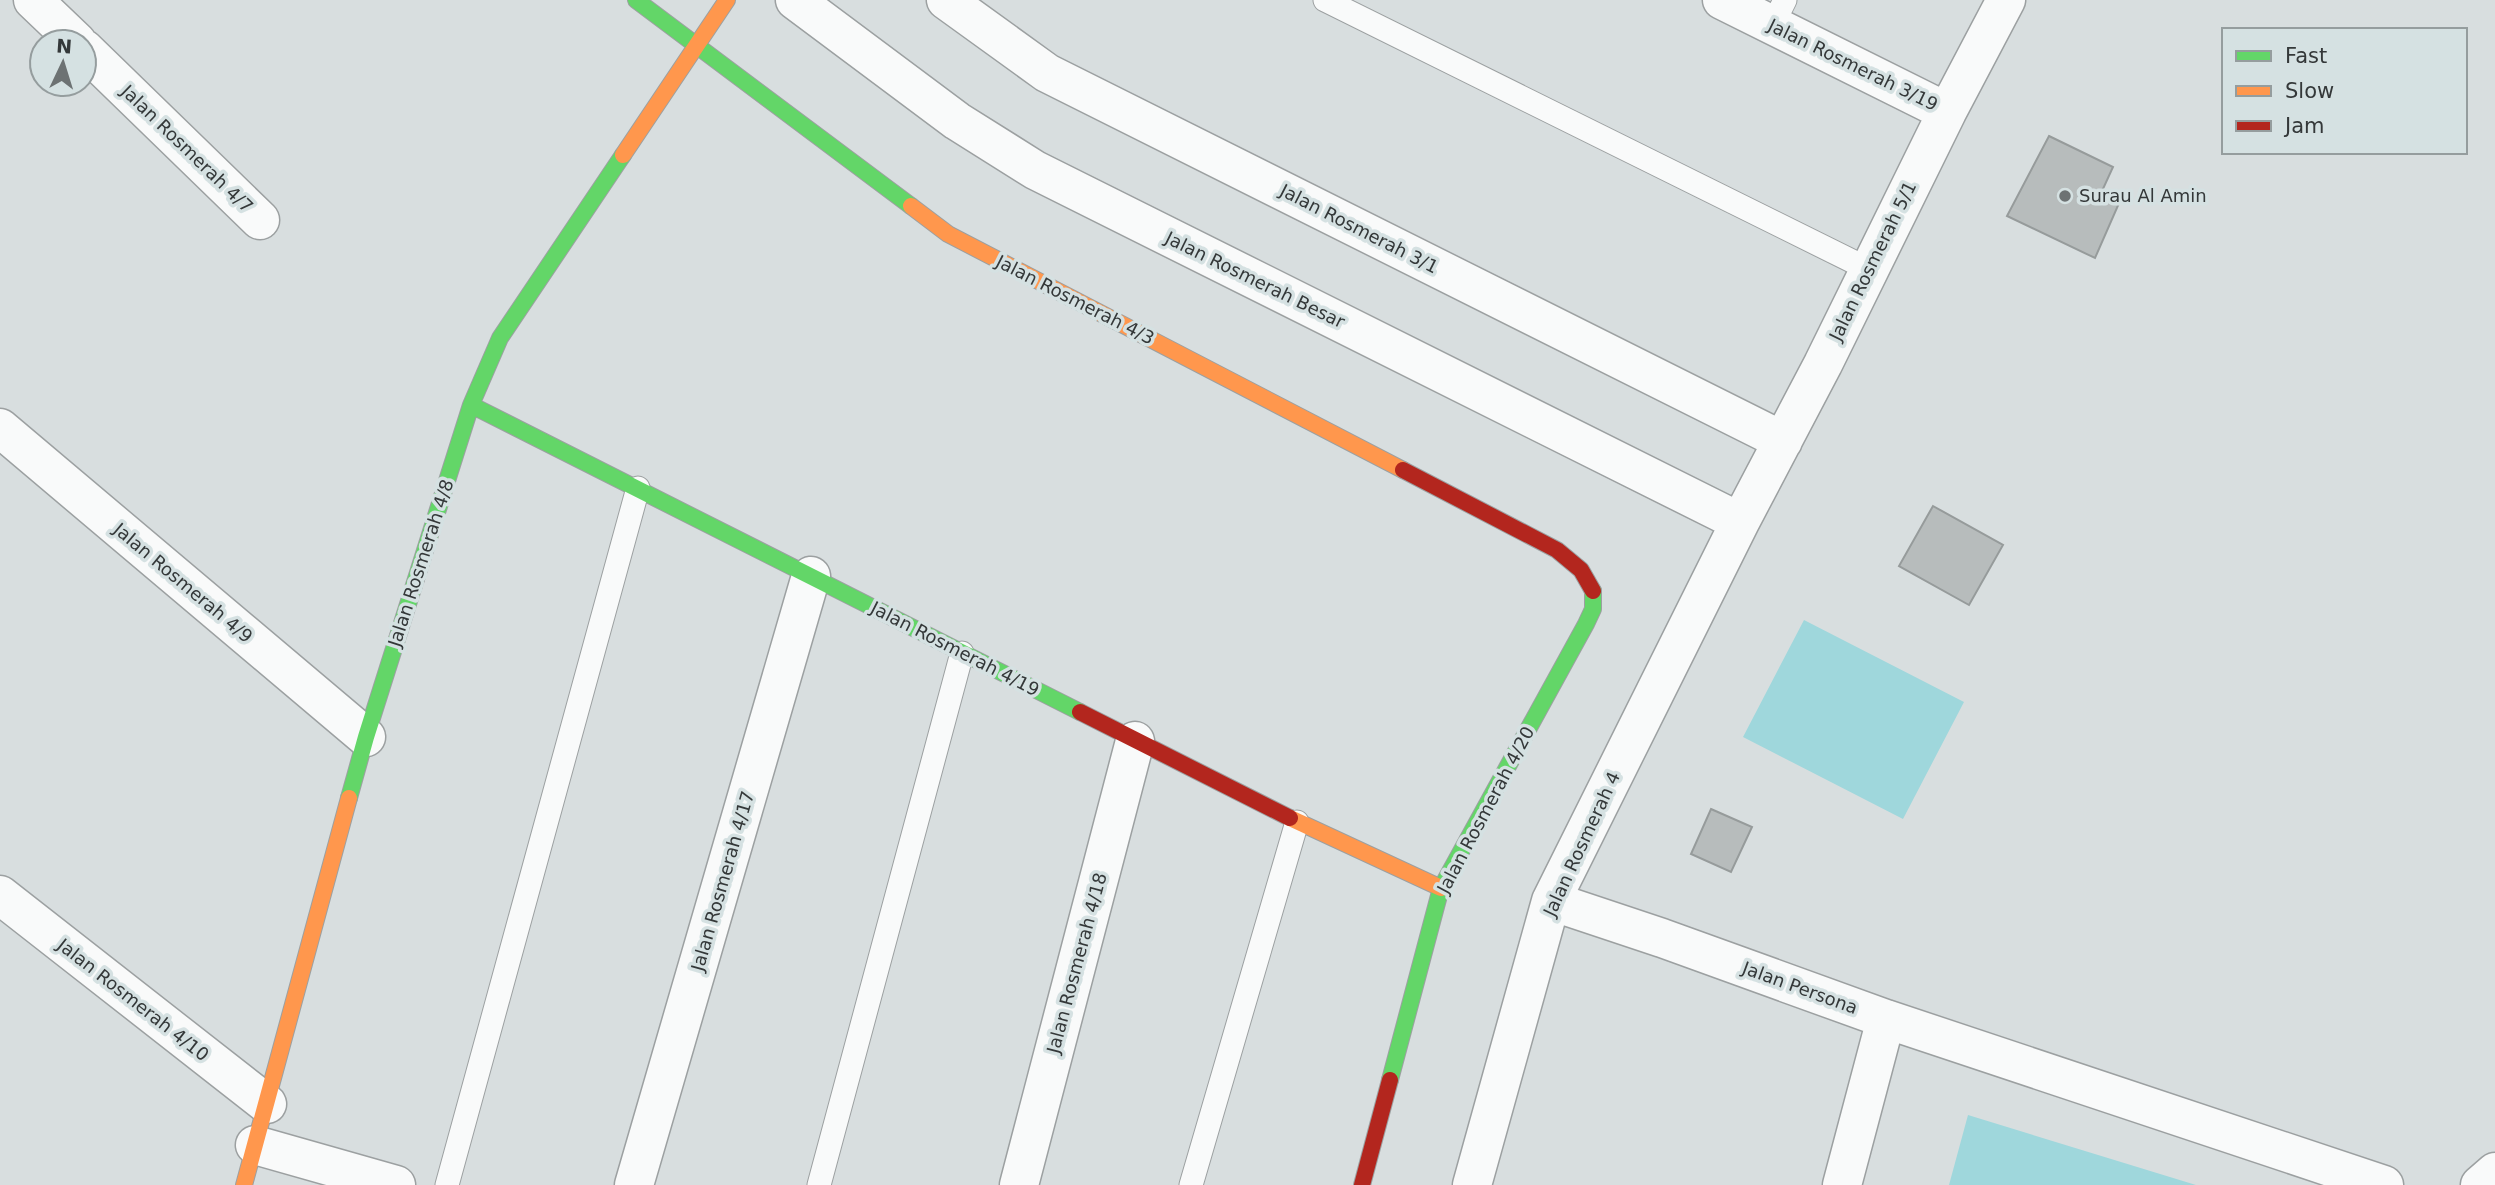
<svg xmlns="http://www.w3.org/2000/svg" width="2495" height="1185" font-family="'DejaVu Sans',sans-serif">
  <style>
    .green { fill: #9fd7dc }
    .building { fill: #b7bcbc; stroke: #969b9b; stroke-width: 2 }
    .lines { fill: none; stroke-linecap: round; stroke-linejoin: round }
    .lane-casing { stroke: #9ca0a1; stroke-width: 25 }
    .street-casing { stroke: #9ca0a1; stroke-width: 41 }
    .fast-casing { stroke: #9ca0a1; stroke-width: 18 }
    .slow-casing { stroke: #9ca0a1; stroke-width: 18 }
    .jam-casing { stroke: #9ca0a1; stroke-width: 18 }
    .lane { stroke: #f9fafa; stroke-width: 23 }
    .street { stroke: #f9fafa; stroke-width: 38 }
    .fast { stroke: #63d668; stroke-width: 16 }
    .slow { stroke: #ff974d; stroke-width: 16 }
    .jam { stroke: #b3261e; stroke-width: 16 }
    .poi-dot { fill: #6d7273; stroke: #d5e1e2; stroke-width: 2.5 }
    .labels { text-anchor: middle; stroke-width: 7; stroke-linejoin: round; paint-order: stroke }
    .street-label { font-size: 18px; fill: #343839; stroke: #d5e1e2 }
    .poi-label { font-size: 18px; fill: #343839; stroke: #d5e1e2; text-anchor: start }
  </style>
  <rect width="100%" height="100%" fill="#d8dedf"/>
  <path class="green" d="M1804,620L1964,702L1903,819L1743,737Z
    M1968,1115L2196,1185H1949Z"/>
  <path class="building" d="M2049,136L2113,167L2102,191L2120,201L2095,258L2007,216Z
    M1933,506L2003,545L1969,605L1899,566Z
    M1711,809L1752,827L1731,872L1691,854Z"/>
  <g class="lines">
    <g class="lane-casing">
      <path id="lane" d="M1325,0L1868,269
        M1773,24L1785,0
        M447,1185L638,488
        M819,1185L962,653
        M1191,1185L1297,822"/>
    </g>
    <g class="street-casing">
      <path id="street" d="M33,0L77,42
        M795,0L957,121L1035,170L1740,522
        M946,0L1047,73L1783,441
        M1722,0L1947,112
        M84,49L260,220
        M0,428L366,737
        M0,895L267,1104
        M1551,901L1662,938L1886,1019L2384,1185
        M255,1145L396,1185
        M634,1185L811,576
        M1019,1185L1135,741
        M1472,1185L1551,901L1740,522L1823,364L1947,112L2006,0
        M1842,1185L1886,1019
        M2480,1185L2495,1172"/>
    </g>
    <g class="fast-casing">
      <path id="fast" d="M636,0L911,206
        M471,405L1080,712
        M349,798L366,737L471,405L500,338L623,155
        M1390,1080L1441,888L1586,624L1593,609V591"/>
    </g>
    <g class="slow-casing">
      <path id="slow" d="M623,155L727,0
        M911,206L948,234L1403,470
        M1290,818L1441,888
        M244,1185L349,798"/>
    </g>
    <g class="jam-casing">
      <path id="jam" d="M1403,470L1557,550L1581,570L1593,591
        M1080,712L1290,818
        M1362,1185L1390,1080"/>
    </g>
    <use href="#lane" class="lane"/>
    <use href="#street" class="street"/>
    <use href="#fast" class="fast"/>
    <use href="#slow" class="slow"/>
    <use href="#jam" class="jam"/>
  </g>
  <circle class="poi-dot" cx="2065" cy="196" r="7"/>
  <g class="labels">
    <g class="street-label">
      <text transform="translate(1853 65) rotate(26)" y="6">Jalan Rosmerah 3/19</text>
      <text transform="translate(187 149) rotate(44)" y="6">Jalan Rosmerah 4/7</text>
      <text transform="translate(1359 229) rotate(27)" y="6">Jalan Rosmerah 3/1</text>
      <text transform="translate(1873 261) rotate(-64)" y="6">Jalan Rosmerah 5/1</text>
      <text transform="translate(1255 280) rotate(26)" y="6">Jalan Rosmerah Besar</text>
      <text transform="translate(1075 300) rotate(27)" y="6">Jalan Rosmerah 4/3</text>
      <text transform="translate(421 563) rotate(-72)" y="6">Jalan Rosmerah 4/8</text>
      <text transform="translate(183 583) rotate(40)" y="6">Jalan Rosmerah 4/9</text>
      <text transform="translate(955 649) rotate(27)" y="6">Jalan Rosmerah 4/19</text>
      <text transform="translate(1486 810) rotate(-62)" y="6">Jalan Rosmerah 4/20</text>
      <text transform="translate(1582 844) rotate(-65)" y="6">Jalan Rosmerah 4</text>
      <text transform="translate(723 881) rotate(-74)" y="6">Jalan Rosmerah 4/17</text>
      <text transform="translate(1077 963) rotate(-75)" y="6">Jalan Rosmerah 4/18</text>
      <text transform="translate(1800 988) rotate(20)" y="6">Jalan Persona</text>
      <text transform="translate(133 1000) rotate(38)" y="6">Jalan Rosmerah 4/10</text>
    </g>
    <g class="poi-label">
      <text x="2079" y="202">Surau Al Amin</text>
    </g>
  </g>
  <rect x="2222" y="28" width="245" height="126" fill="#d5e1e2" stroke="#959d9e" stroke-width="2"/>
  <rect x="2236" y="51" width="35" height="10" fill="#63d668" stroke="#959d9e" stroke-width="2"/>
  <text x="2285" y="63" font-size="21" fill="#343839">Fast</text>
  <rect x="2236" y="86" width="35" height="10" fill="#ff974d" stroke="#959d9e" stroke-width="2"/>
  <text x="2285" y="98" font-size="21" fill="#343839">Slow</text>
  <rect x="2236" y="121" width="35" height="10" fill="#b3261e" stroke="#959d9e" stroke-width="2"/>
  <text x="2285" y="133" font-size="21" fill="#343839">Jam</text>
  <g transform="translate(63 63) rotate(4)"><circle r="33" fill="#d5e1e2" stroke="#959d9e" stroke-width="2"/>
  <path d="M0-5L12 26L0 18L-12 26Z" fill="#6d7273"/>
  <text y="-10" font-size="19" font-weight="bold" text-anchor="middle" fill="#343839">N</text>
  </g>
</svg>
